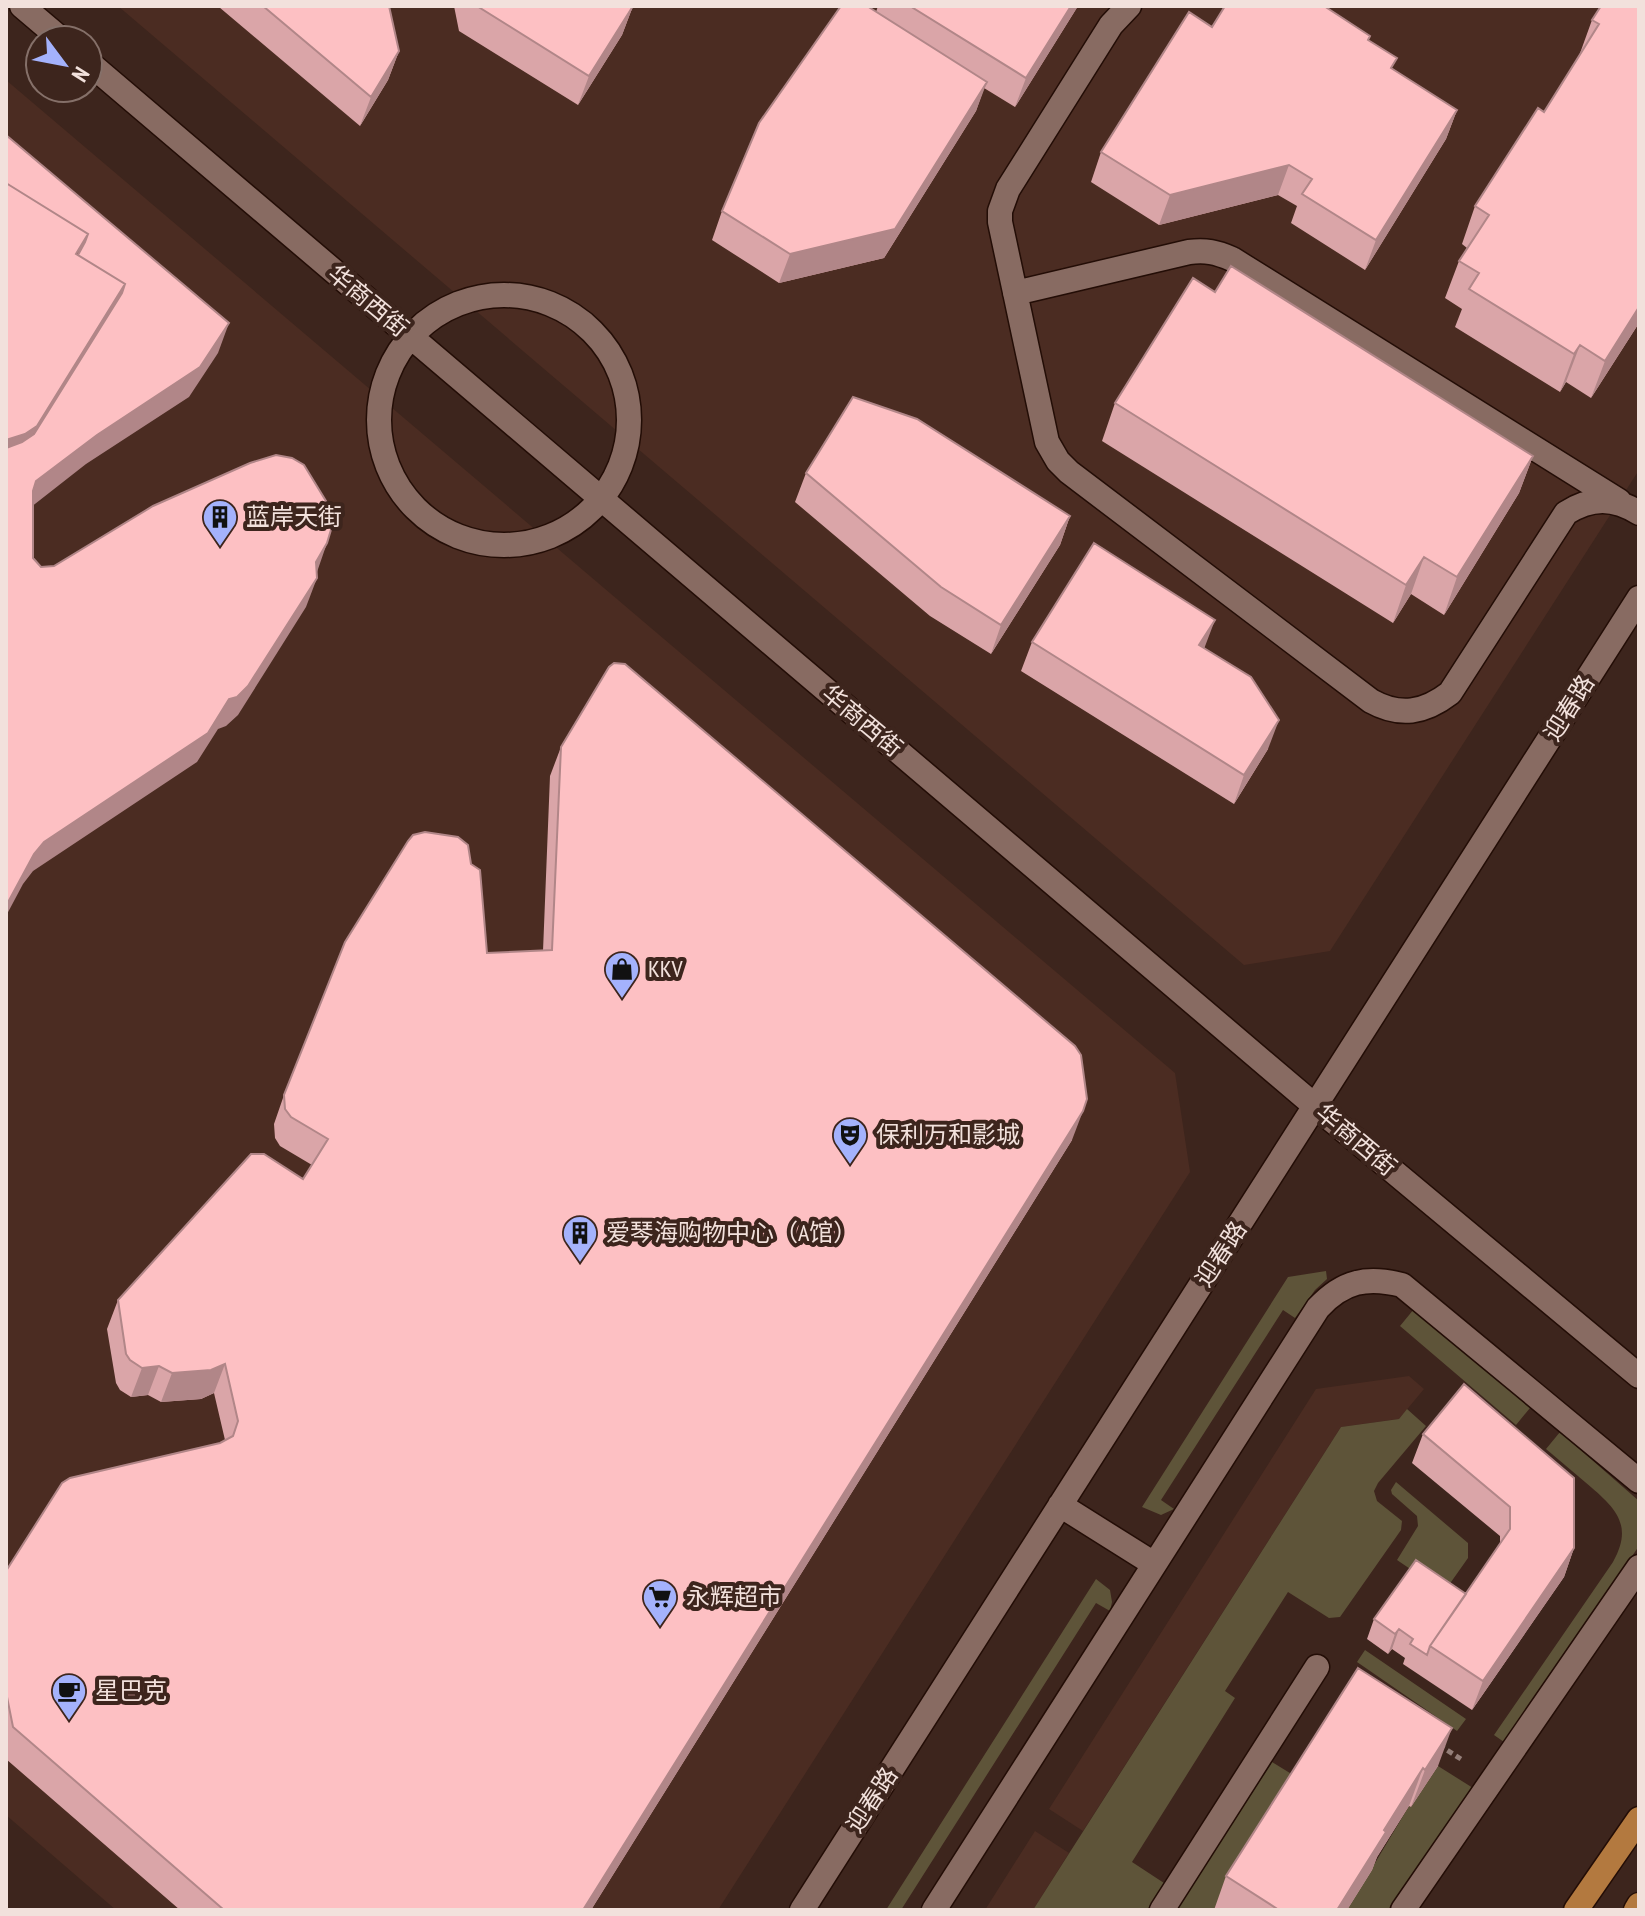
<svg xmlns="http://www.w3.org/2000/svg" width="1645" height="1916" font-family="'PT Sans Narrow','Noto Sans SC',sans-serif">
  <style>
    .built { fill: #4b2c22 }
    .green { fill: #5e5439 }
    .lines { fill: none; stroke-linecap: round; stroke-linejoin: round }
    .minor-casing { stroke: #230d06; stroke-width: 27 }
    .major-casing { stroke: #230d06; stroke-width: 27 }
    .path { stroke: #947f79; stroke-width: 5; stroke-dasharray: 6 4; stroke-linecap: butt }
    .minor { stroke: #886b62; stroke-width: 24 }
    .major { stroke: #b3793f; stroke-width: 24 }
    .wall { fill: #daa5a8 }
    .shaded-wall { fill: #b18688 }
    .building { fill: #fdc0c3; stroke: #b18688; stroke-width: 2 }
    .labels { text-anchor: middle; stroke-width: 8; stroke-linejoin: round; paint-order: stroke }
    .street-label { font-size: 24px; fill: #f2e1dc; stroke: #3d251d }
    .poi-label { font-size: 24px; fill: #f2e1dc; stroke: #3d251d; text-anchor: start }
  </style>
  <rect width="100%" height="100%" fill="#3d251d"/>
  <path class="built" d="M118,6H1639V470L1330,951L1244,965Z
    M6,80L1175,1073L1190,1172L718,1910H116L6,1815Z
    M1409,1376L1424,1389L1399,1419L1341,1427L1083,1831L1049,1809L1316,1389Z
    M1035,1831L1069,1853L1033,1910H985Z"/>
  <path class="green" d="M1326,1271L1327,1279L1315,1290L1295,1318L1283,1310L1161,1500L1174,1509L1161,1515L1142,1507L1288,1277Z
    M1414,1309L1530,1408L1516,1425L1400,1326Z
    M1407,1409L1426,1426L1378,1483L1374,1491L1377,1501L1402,1521L1401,1530L1340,1617L1329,1618L1288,1592L1225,1691L1235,1698L1132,1862L1164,1883L1147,1910H1033L1341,1427L1399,1419Z
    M1560,1432L1639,1501V1546L1504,1742L1494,1735L1613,1562C1635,1523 1613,1506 1585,1482C1572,1471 1559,1460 1546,1449Z
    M1396,1482L1468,1543V1558L1444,1592L1397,1560L1418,1526L1417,1516L1392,1494L1391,1490Z
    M1096,1579L1110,1590L1112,1602L1110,1611L1096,1603L901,1910H886Z
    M1365,1650L1466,1719L1457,1731L1357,1662Z
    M1272,1762L1298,1778L1215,1910H1177Z
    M1438,1766L1473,1788L1388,1910H1347L1409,1806L1411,1807Z"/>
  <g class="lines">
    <g class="minor-casing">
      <path id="minor" d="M22,6L62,40
        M1129,6L1111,25L1008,189L1000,211V222L1047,442L1058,461L1069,472L1371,701C1400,717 1424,713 1450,693L1566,513C1591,497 1614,497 1639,513
        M88,62L1315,1106L1639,1376
        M1015,293L1189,252C1206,250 1216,252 1232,259L1619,501
        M379 420a125 125 0 1 1 250 0a125 125 0 1 1-250 0Z
        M1060,1505L1154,1564
        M802,1910L1639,598
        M934,1910L1318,1308C1343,1281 1367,1276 1402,1285L1639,1481
        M1162,1910L1317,1667
        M1403,1910L1639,1567"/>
    </g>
    <g class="major-casing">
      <path id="major" d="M1576,1910L1639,1819
        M1636,1910L1639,1905"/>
    </g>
    <path class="path" d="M1439,1745L1464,1761"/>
    <use href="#minor" class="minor"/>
    <use href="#major" class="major"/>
  </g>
  <path class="wall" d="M220,6H389L399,51L388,80L360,126L219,7Z
    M454,6H633L622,35L578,105L459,31Z
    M878,6H1078L1015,107L984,88L976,111L884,258L779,283L712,240L722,211L876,12Z
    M1601,6L1639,323L1591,398L1566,382L1560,392L1455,327L1462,309L1445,298L1459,261L1467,248L1462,244L1475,206L1544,112L1579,56L1592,20Z
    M1212,27L1369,40L1393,69L1457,110L1446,139L1365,270L1291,223L1297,206L1278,195L1159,225L1091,182L1101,152Z
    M1215,292L1533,456L1519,493L1444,615L1411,594L1393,623L1102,441L1115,403Z
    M806,473L1070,516L1060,545L991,654L930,616L795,502Z
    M1032,642L1204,649L1268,749L1234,804L1021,671Z
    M561,747L1072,1140L591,1910H180L6,1759V1571L225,1440L214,1393L201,1399L161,1402L148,1395L131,1397L120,1390L116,1383L107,1329L118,1300L303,1179L312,1165L280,1146L275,1138L274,1124L284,1095L487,953L543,951L550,776Z
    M1423,1434L1574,1548L1564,1577L1472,1710L1403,1664L1405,1658L1392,1649L1388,1654L1367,1639L1374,1619L1466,1594L1500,1544V1536L1412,1463Z
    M1358,1668L1438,1766L1411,1807L1409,1806L1377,1857L1372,1870L1347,1910H1214L1226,1876Z"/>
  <path class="shaded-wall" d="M633,6L622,35L578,105L589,76Z
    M1071,6H1078L1015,107L1026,78Z
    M399,51L388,80L360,126L371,97Z
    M987,82L976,111L884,258L779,283L790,254Z
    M1457,110L1446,139L1365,270L1376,240Z
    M1289,165L1278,195L1159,225L1170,195Z
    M125,284L112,322L6,473V440Z
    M1639,307V323L1591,398L1605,361Z
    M229,323L218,353L189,397L86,464L26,511L36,481Z
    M1580,345L1566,382L1560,392L1574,354Z
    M1533,456L1519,493L1444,615L1457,577Z
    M1070,516L1060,545L991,654L1001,625Z
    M327,543L317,572L316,562Z
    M1424,557L1411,594L1393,623L1406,585Z
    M317,578L306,607L238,715L226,726L218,729L197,762L33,871L23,884L6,916V906L34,854L44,842L229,699Z
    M1215,620L1204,649L1199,645Z
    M1279,720L1268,749L1234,804L1244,775Z
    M1083,1111L1072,1140L591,1910H583Z
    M225,1364L214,1393L201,1399L161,1402L172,1373Z
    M159,1366L148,1395L131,1397L142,1368Z
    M1574,1548L1564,1577L1472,1710L1483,1681Z
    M1399,1629L1392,1649L1388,1654L1395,1634Z
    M1452,1728L1438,1766L1411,1807L1425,1770Z
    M1423,1768L1409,1806L1377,1857L1372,1870L1347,1910H1337L1384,1830Z"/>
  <path class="building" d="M263,6H389L399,51L371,97Z
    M477,6H633L589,76Z
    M841,6H867L987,82L895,229L790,254L722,211L759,123Z
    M910,6H1071L1026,78Z
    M1225,6H1324L1370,36L1368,40L1397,58L1391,68L1457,110L1376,240L1302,194L1312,179L1289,165L1170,195L1101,152L1189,12L1212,27Z
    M1601,6H1639V307L1605,361L1580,345L1574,354L1469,289L1479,273L1459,261L1489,215L1475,206L1538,108L1544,112L1599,24L1592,20Z
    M6,135L229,323L200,367L97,435L36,481L33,491V558L41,567L54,566L153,506L250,463L276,455L292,458L304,465L329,506L333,523L327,543L316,562L317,578L248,686L237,697L229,699L208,733L44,842L34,854L6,906V448L22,442L34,434L122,293L125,284L78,255L85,242L88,234L6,183Z
    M6,183L88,234L76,254L125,284L37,426L25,434L6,440Z
    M1231,266L1533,456L1457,577L1424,557L1406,585L1115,403L1193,278L1215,292Z
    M853,397L917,419L1070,516L1001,625L941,587L806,473Z
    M1094,543L1215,620L1199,645L1251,677L1279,720L1244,775L1032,642Z
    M614,663L625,664L1075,1046L1081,1055L1087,1099L1083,1111L583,1910H224L13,1727L6,1692V1571L62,1483L70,1478L220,1443L233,1436L238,1421L225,1364L211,1370L172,1373L159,1366L142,1368L130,1360L126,1354L118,1300L251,1154H264L303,1179L328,1139L291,1117L285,1109L284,1095L345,942L408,841L413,835L425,832L458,837L468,845L471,864L480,870L487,953L552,950L561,747L609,667Z
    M1464,1384L1574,1478V1548L1483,1681L1430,1646L1510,1529V1507L1423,1434Z
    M1416,1560L1466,1594L1430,1646L1427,1655L1410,1644L1413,1639L1399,1629L1395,1634L1374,1619Z
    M1358,1668L1452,1728L1425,1770L1423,1768L1384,1830L1386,1832L1337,1910H1279L1226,1876Z"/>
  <defs>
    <g id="building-pin" transform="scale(1.8)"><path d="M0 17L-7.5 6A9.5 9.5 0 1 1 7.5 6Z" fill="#a4b2fc" stroke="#3d251d"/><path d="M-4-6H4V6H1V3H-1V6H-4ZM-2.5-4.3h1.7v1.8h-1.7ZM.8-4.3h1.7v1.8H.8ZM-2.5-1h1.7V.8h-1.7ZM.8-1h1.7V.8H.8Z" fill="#111"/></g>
    <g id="shop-pin" transform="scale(1.8)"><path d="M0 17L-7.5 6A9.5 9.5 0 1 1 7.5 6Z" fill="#a4b2fc" stroke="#3d251d"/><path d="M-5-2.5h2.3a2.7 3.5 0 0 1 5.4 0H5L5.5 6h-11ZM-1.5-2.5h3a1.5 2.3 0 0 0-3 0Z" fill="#111"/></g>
    <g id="theatre-pin" transform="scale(1.8)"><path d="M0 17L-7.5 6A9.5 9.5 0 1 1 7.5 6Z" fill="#a4b2fc" stroke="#3d251d"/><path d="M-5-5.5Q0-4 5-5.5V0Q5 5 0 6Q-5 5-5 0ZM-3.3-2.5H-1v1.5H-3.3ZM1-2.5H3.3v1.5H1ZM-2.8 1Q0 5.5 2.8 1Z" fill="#111"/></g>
    <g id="supermarket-pin" transform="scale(1.8)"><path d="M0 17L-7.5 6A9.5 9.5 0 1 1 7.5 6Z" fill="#a4b2fc" stroke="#3d251d"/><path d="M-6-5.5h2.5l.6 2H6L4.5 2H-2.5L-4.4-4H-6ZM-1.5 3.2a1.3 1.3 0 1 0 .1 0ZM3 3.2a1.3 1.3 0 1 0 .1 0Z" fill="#111"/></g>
    <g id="cafe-pin" transform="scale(1.8)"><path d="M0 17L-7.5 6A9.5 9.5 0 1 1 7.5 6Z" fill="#a4b2fc" stroke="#3d251d"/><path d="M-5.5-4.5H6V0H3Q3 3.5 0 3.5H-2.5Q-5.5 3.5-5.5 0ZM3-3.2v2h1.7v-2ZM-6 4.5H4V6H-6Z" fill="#111"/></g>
  </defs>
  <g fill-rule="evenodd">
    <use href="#building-pin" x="220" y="517"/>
    <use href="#shop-pin" x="622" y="969"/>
    <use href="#theatre-pin" x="850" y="1135"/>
    <use href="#building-pin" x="580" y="1233"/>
    <use href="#supermarket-pin" x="660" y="1597"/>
    <use href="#cafe-pin" x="69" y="1691"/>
  </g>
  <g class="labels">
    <g class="street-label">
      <text transform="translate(368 301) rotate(40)" y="8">华商西街</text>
      <text transform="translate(1569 708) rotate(-58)" y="8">迎春路</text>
      <text transform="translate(862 721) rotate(40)" y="8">华商西街</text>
      <text transform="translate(1356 1140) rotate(40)" y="8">华商西街</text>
      <text transform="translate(1221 1254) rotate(-57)" y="8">迎春路</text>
      <text transform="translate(872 1800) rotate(-57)" y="8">迎春路</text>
    </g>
    <g class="poi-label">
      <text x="246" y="525">蓝岸天街</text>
      <text x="648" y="977">KKV</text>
      <text x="876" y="1143">保利万和影城</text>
      <text x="606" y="1241">爱琴海购物中心（A馆）</text>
      <text x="686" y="1605">永辉超市</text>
      <text x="95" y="1699">星巴克</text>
    </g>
  </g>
  <rect width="1645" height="1916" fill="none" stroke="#f2e1dc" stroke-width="16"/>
  <g transform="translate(64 64) rotate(122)"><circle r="38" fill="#3d251d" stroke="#857069" stroke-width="2"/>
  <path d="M0-6L14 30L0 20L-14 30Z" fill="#a4b2fc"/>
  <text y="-12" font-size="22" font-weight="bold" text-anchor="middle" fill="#f2e1dc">N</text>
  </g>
</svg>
